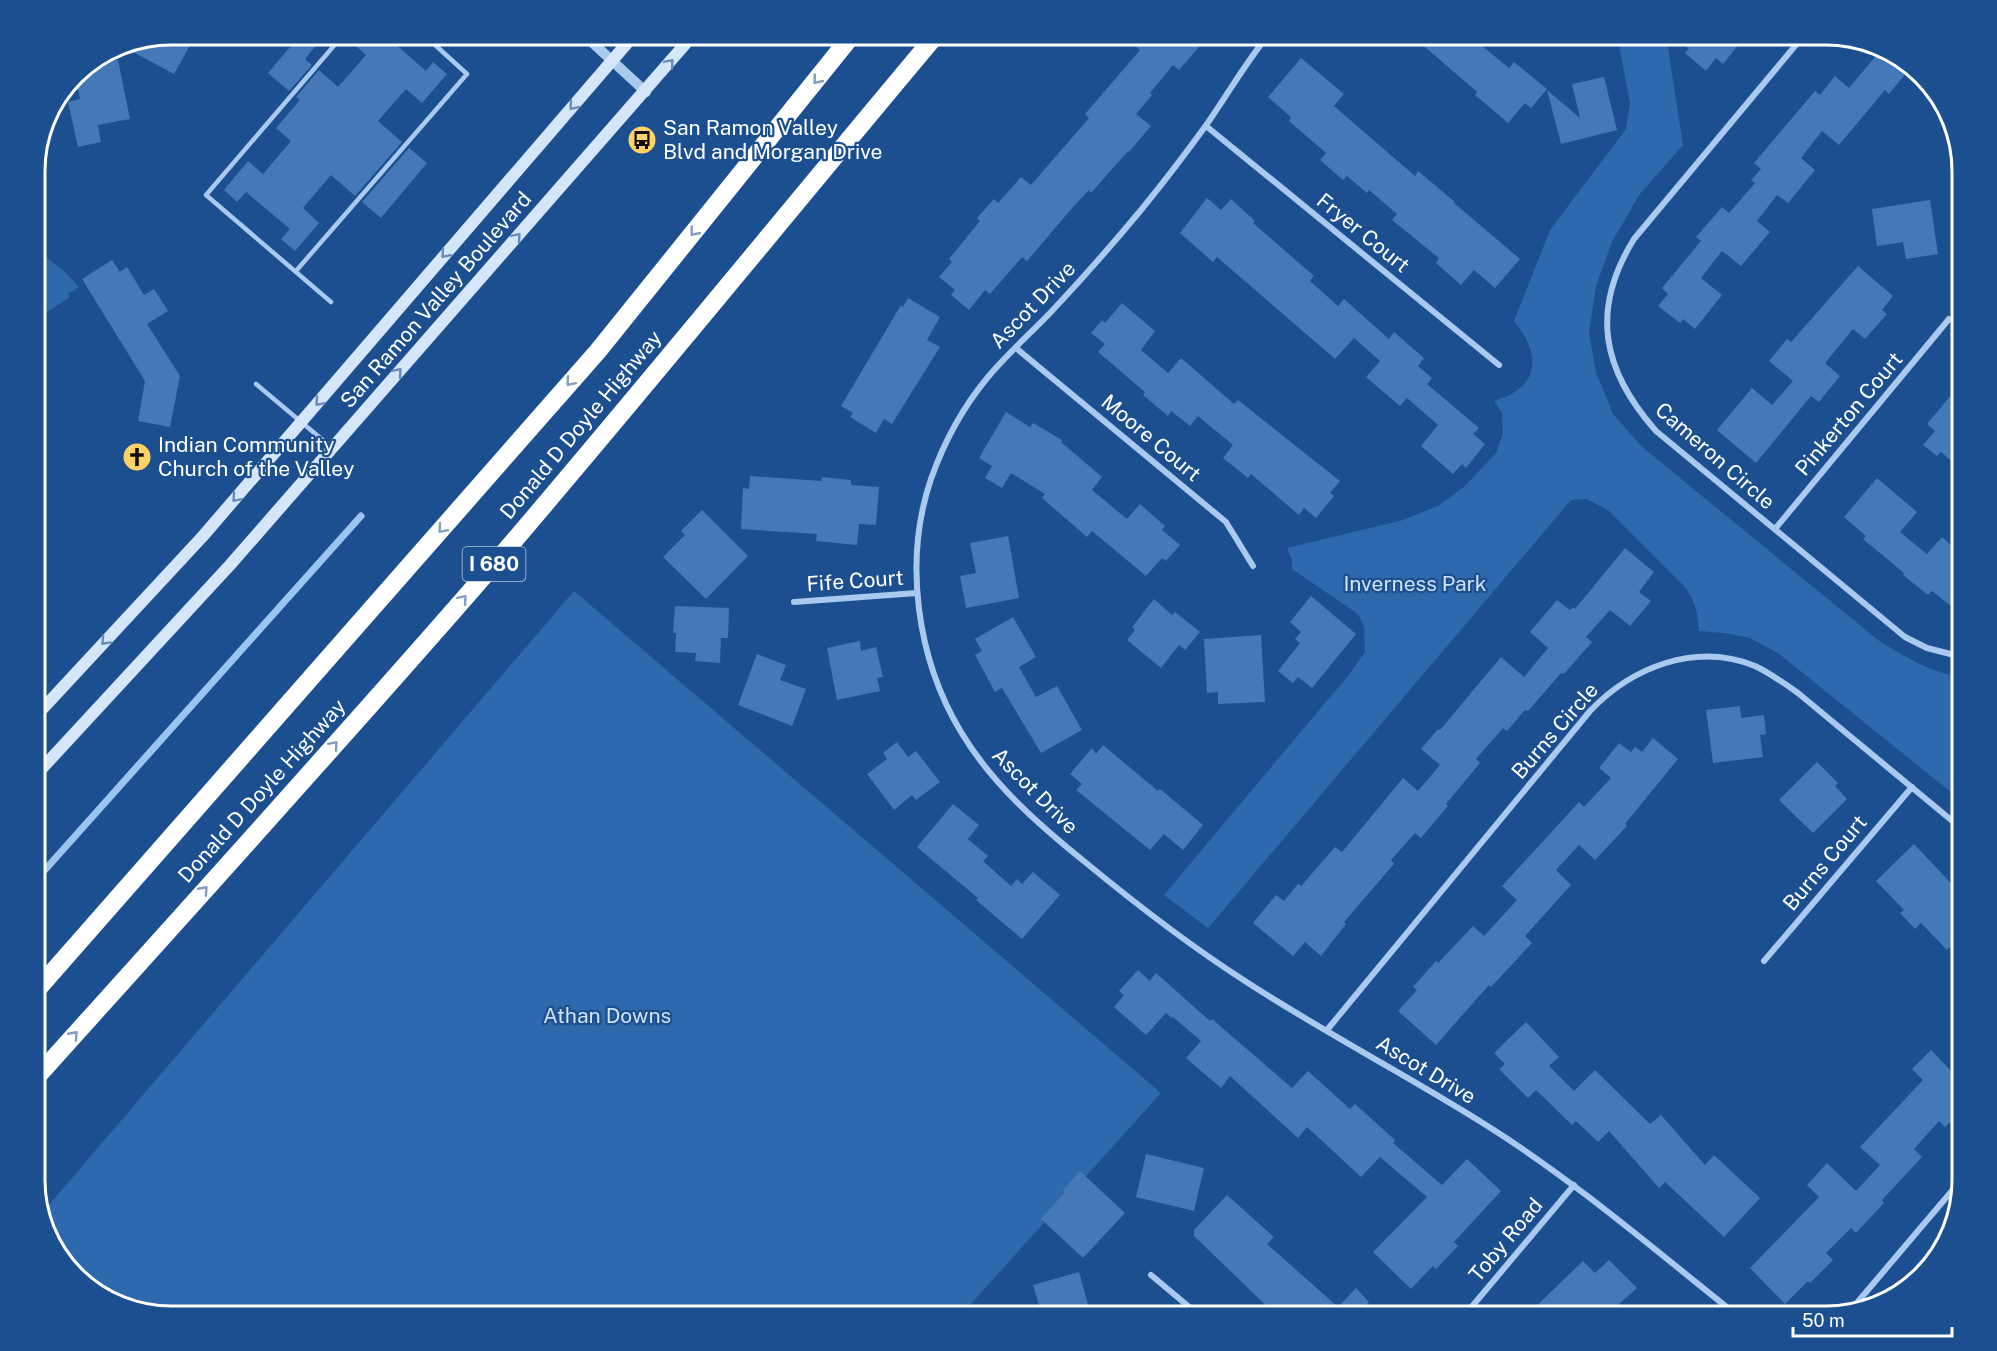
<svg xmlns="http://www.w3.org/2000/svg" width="1997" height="1351" font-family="'Public Sans',sans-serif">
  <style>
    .green { fill: #2e69ad }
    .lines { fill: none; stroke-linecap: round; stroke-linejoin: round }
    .stream { stroke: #9cc4f0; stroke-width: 7 }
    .building { fill: #4478b7 }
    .service { stroke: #a9c9ee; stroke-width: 4.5 }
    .minor { stroke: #a9c9ee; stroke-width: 6 }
    .tertiary { stroke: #a9c9ee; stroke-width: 10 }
    .secondary { stroke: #d6e6fa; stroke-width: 12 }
    .motorway { stroke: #fff; stroke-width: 18 }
    .oneway { stroke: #668bba }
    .oneway2 { stroke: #829ec1 }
    .labels { text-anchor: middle; stroke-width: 4.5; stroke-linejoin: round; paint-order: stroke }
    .shield { fill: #1b4f8f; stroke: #bbcadd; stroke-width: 1.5 }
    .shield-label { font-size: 20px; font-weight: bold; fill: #fff }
    .poi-label { font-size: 21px; fill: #fff; stroke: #1b4f8f; text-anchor: start }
    .street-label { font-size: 21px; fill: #fff; stroke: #1b4f8f }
    .park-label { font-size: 21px; fill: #cfe3fa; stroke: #1b4f8f }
    .rim { fill: none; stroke: #fff; stroke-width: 3 }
  </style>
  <rect width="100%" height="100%" fill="#1b4f8f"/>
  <path class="green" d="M1617,35H1666L1683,145L1639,195L1612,242L1596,286L1589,333L1596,372L1613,414L1641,446L1878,640C1908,659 1927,670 1962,678V801L1778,653L1750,638L1725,633L1699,631C1698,614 1695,600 1685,587L1609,511L1587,499L1571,500L1208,928L1164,895L1351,672L1365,652L1364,627L1358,614L1292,569V560L1287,548L1403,520L1438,506L1464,487L1496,453L1503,434L1502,413L1494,401C1540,388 1542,355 1514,321L1550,230L1626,129L1630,103Z
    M35,248L66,273L79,287L68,294L70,297L35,320Z
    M574,591L1161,1093L960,1316H171L95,1293L53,1248L42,1213Z"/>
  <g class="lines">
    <path class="stream" d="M35,881L361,516"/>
  </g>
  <path class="building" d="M171,34H183L193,40L174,74L120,45Z
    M301,34H325L305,59L312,65L289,91L268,73Z
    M348,34H384L426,71L433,62L447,74L422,103L406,89L378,121L402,142L355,196L331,175L303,208L319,223L295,251L281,239L290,229L246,192L237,202L224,190L248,161L263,174L291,141L276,128L300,100L296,97L319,70L338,87L366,55L347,38Z
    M1143,34H1210L1179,70L1173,65L1150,93L1152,95L1136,114L1151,126L1129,152L1128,151L1091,193L1089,190L1073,207L1027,261L1022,257L990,294L985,290L969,310L951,295L955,290L939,277L952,262L949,259L980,221L977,218L994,199L998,203L1021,177L1031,185L1089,118L1085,114L1140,50L1134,45Z
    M1410,34H1490L1481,45L1509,68L1514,62L1547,89L1531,108L1525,103L1508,123L1475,95L1477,92Z
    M1671,34H1747L1723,64L1716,58L1706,71L1685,53L1689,49Z
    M1880,51L1902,58L1911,67L1889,94L1885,90L1839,145L1822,131L1801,158L1815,170L1788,203L1777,195L1757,221L1770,232L1741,266L1722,251L1701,278L1722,295L1695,329L1683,319L1680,323L1658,306L1668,294L1662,288L1701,241L1696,237L1722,207L1729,213L1755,183L1751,180L1761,169L1754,163L1815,91L1820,95L1835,76L1849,88Z
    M1301,58L1344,94L1334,106L1415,176L1418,171L1455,202L1454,203L1520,259L1495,288L1474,270L1461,285L1436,263L1439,258L1392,220L1397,214L1369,190L1367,193L1347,176L1343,180L1320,160L1326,153L1289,121L1291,117L1268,97Z
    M118,60L130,119L98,125L101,142L78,147L68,102L80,99L75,74L88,65Z
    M1604,77L1617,130L1561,144L1547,90L1580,118L1572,84Z
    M409,148L427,163L381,218L362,202Z
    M1207,198L1221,210L1231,199L1255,221L1253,223L1314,276L1310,281L1338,306L1344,299L1389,339L1394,332L1424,358L1418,366L1432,378L1427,384L1479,428L1473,434L1485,444L1466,468L1462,464L1453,474L1421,446L1438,425L1407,398L1400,406L1366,377L1380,361L1354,338L1335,359L1217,257L1213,262L1180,233Z
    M1930,200L1938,254L1906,259L1903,242L1877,246L1872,209Z
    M112,260L120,272L127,267L144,295L154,289L168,311L147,324L180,376L170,427L138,421L145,381L82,279Z
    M1858,266L1893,296L1882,310L1887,314L1865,339L1853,329L1825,363L1840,376L1819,402L1811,396L1756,463L1717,430L1752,388L1772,405L1793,381L1769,361L1787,339L1791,342Z
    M908,298L940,317L927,340L940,347L892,424L884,419L876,433L850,417L853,413L841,406L901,305L903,307Z
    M1122,303L1155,331L1141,350L1168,373L1181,358L1234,404L1238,400L1340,481L1330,493L1334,496L1316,518L1304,508L1299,515L1251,474L1248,478L1223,458L1233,445L1198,416L1190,426L1171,411L1168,416L1143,395L1145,392L1098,352L1105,344L1091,333L1102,320L1105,323Z
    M1952,394L1962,402V470L1941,452L1937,456L1923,445L1935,431L1927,424Z
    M1006,412L1030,427L1033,423L1062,440L1061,442L1102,477L1092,490L1127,519L1140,504L1165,526L1162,530L1180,545L1166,561L1162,558L1146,576L1092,531L1087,537L1042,498L1045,494L1011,473L1002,488L985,478L992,466L979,458Z
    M750,476L821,481L822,477L851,480V485L879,487L876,525L859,524L857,545L816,541L817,534L741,529L743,488L749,489Z
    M1877,478L1917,512L1900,532L1927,554L1942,537L1962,555V592L1951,606L1932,591L1928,595L1903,575L1904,573L1863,539L1866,536L1844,517Z
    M702,510L748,556L706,599L663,557L685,535L681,531Z
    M1008,536L1019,598L966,608L960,576L976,573L970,543Z
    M1625,548L1654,572L1639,592L1651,601L1630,626L1610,610L1586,637L1592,642L1564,674L1561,673L1528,711L1525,710L1507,731L1503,728L1476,759L1480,763L1446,804L1448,806L1421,838L1415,833L1391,860L1394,864L1344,922L1346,924L1321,956L1305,942L1293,956L1253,923L1276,895L1284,901L1298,884L1301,886L1335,847L1342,852L1403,778L1418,791L1440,765L1421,749L1438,729L1440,730L1501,657L1524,677L1548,648L1530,632L1557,600L1570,610L1573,607L1575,609Z
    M1311,596L1356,634L1312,688L1298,677L1293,683L1278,671L1300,643L1295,639L1301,632L1290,622Z
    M1154,599L1172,615L1175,612L1200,632L1185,650L1179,645L1161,668L1127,640L1135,630L1132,627Z
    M675,606L729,608L728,638H721L720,663L695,661L696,653L675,652L676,633H673Z
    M1013,617L1036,657L1019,667L1036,697L1057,686L1082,730L1041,753L1002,688L995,692L975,655L982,651L975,639Z
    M1261,635L1265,702L1218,704V692L1207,693L1204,639Z
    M860,641L861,651L876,647L883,677L877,678L880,691L837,700L827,648Z
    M757,654L786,665L780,680L806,689L792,726L738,705Z
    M1740,706L1741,718L1764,715L1766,734L1760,735L1763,757L1713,763L1706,710Z
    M1653,738L1678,759L1625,824L1627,826L1595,860L1579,845L1556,870L1571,885L1525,936L1532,943L1491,987L1489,985L1436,1045L1398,1011L1417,990L1413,987L1436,961L1438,963L1473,926L1484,936L1517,900L1502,886L1579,802L1584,807L1611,778L1599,768L1619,743L1631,752L1635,747L1642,752Z
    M897,742L908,757L916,751L940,782L916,800L912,795L894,810L867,774L887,759L883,753Z
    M1103,745L1158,791L1160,789L1203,825L1183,850L1164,834L1150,850L1076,790L1082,784L1070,774L1092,748L1096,754Z
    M1817,762L1838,783L1835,786L1847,799L1813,833L1779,800Z
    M953,804L979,825L968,839L988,856L983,861L1011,886L1017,879L1022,884L1033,872L1060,895L1022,939L976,900L978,898L917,847Z
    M1914,844L1962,895V953L1953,944L1947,950L1921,923L1915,929L1900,913L1904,910L1876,881Z
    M1138,970L1150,981L1156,973L1210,1021L1212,1019L1292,1088L1308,1071L1350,1109L1355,1104L1395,1140L1393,1143L1442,1185L1467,1159L1501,1191L1454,1242L1458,1246L1436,1269L1433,1266L1411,1289L1373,1252L1427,1197L1380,1157L1361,1177L1307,1127L1298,1138L1230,1076L1221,1088L1186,1058L1201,1041L1173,1017L1172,1018L1166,1013L1146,1035L1114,1007L1124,995L1119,991Z
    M1526,1022L1559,1057L1549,1066L1574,1091L1595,1070L1650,1124L1661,1115L1705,1165L1714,1155L1760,1198L1724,1237L1665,1182L1659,1188L1609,1131L1598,1142L1576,1121L1572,1125L1536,1090L1528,1098L1499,1069L1505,1064L1494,1053Z
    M1931,1050L1962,1082V1111L1945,1127L1939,1121L1914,1149L1922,1157L1882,1200L1884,1203L1856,1233L1851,1228L1826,1253L1833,1260L1810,1283L1808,1281L1785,1304L1750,1268L1819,1197L1807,1185L1827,1163L1856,1191L1880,1165L1860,1147L1923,1080L1912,1069Z
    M1146,1154L1204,1168L1194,1211L1136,1197Z
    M1080,1171L1125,1213L1083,1258L1041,1219L1065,1192L1063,1190Z
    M1227,1195L1274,1237L1267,1244L1338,1307L1356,1288L1369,1302L1355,1316H1277L1194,1236V1230Z
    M1609,1260L1637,1288L1616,1307L1625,1316H1526L1583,1261L1595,1273Z
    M1079,1272L1089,1308L1074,1312L1076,1316H1042L1033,1285Z"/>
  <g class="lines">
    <path class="service" d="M296,271L467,74L423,34
      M331,302L206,195L344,34
      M256,384L331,447
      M35,692L47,704"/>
    <path class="minor" d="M1269,34C1246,62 1228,94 1207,124C1186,153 1164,182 1141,210C1112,245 1082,279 1051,312C1030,334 1007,354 988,377C963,407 944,442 931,479C903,561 917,659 961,732C992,784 1039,825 1085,862C1137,905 1189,945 1245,981C1323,1032 1407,1075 1486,1125C1575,1181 1656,1251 1738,1316
      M1805,34L1634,239C1590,310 1602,370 1656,431L1905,637L1927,648L1962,657
      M1206,126L1499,365
      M1016,348L1226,522L1253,566
      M1775,529L1949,319
      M794,602L917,593
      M1764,961L1912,787
      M1327,1030L1590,711C1632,667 1695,642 1755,666C1770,673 1784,683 1798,693L1962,829
      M1151,1275L1200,1316
      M1850,1311L1962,1179
      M1464,1316L1574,1185"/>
    <path class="tertiary" d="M583,34L646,92"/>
    <path class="secondary" d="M35,717L203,536L635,34
      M35,776L230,565L694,34"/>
    <path class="motorway" d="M35,992L598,351L853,34
      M35,1079C185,912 336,746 483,577C637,398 785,215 937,34"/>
  </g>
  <defs><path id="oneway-chevron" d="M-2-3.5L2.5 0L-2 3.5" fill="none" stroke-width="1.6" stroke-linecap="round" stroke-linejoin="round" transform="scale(1.5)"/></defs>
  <g class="oneway">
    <use href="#oneway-chevron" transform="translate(670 63) rotate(-50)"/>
    <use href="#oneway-chevron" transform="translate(573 106) rotate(131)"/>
    <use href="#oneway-chevron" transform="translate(517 237) rotate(-49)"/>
    <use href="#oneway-chevron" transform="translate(445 254) rotate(131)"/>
    <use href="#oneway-chevron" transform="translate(398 372) rotate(-49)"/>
    <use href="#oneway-chevron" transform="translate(319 402) rotate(131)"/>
    <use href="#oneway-chevron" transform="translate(236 498) rotate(131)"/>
    <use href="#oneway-chevron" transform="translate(105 641) rotate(133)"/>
  </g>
  <g class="oneway2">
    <use href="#oneway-chevron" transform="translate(817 80) rotate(129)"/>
    <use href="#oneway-chevron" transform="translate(694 232) rotate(129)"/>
    <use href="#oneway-chevron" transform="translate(570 382) rotate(131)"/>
    <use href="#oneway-chevron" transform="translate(442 529) rotate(131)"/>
    <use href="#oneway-chevron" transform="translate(463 599) rotate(-49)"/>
    <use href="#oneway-chevron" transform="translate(334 745) rotate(-49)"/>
    <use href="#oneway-chevron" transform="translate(204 890) rotate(-48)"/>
    <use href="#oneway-chevron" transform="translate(74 1035) rotate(-48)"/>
  </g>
  <defs>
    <g id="bus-disc" transform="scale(1.5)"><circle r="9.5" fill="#ffd166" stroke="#1b4f8f"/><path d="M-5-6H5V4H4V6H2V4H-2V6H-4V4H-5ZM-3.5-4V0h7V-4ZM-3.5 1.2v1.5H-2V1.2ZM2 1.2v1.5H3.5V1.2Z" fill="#111"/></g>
    <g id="church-disc" transform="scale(1.5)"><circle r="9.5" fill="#ffd166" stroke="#1b4f8f"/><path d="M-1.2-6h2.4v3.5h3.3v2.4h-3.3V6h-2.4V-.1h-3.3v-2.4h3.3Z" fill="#111"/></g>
  </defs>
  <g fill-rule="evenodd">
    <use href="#bus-disc" x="642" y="140"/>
    <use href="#church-disc" x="137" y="457"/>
  </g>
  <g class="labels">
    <rect class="shield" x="462.5" y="547" width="63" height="34" rx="4.5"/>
    <g class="shield-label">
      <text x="494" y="571">I 680</text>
    </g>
    <g class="poi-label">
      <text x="663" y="135">San Ramon Valley<tspan x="663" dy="24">Blvd and Morgan Drive</tspan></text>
      <text x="158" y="452">Indian Community<tspan x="158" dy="24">Church of the Valley</tspan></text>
    </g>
    <g class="street-label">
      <text transform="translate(1363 233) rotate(39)" y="7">Fryer Court</text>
      <text transform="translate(436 300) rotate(-49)" y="7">San Ramon Valley Boulevard</text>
      <text transform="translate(1033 305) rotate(-46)" y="7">Ascot Drive</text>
      <text transform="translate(1849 414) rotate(-50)" y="7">Pinkerton Court</text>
      <text transform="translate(581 425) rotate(-50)" y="7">Donald D Doyle Highway</text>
      <text transform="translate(1151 438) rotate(40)" y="7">Moore Court</text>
      <text transform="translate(1715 456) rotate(41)" y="7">Cameron Circle</text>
      <text transform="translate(855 581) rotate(-4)" y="7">Fife Court</text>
      <text transform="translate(1555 731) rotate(-49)" y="7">Burns Circle</text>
      <text transform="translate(262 791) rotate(-48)" y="7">Donald D Doyle Highway</text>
      <text transform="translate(1035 791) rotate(45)" y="7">Ascot Drive</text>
      <text transform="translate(1825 863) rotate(-50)" y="7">Burns Court</text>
      <text transform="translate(1426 1070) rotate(31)" y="7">Ascot Drive</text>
      <text transform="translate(1506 1240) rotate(-50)" y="7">Toby Road</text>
    </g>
    <g class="park-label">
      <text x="1415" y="591">Inverness Park</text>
      <text x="607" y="1023">Athan Downs</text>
    </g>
  </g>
  <path d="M0 0H1997V1351H0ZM171 45H1826A126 126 0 0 1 1952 171V1180A126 126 0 0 1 1826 1306H171A126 126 0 0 1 45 1180V171A126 126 0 0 1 171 45Z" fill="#1b4f8f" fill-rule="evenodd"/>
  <path class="rim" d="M171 45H1826A126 126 0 0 1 1952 171V1180A126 126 0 0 1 1826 1306H171A126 126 0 0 1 45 1180V171A126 126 0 0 1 171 45Z"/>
  <path d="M1793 1327v9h159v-9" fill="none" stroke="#ffffff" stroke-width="3"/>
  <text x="1802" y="1327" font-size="18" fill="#ffffff" stroke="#1b4f8f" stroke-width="4.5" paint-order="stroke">50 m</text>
</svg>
